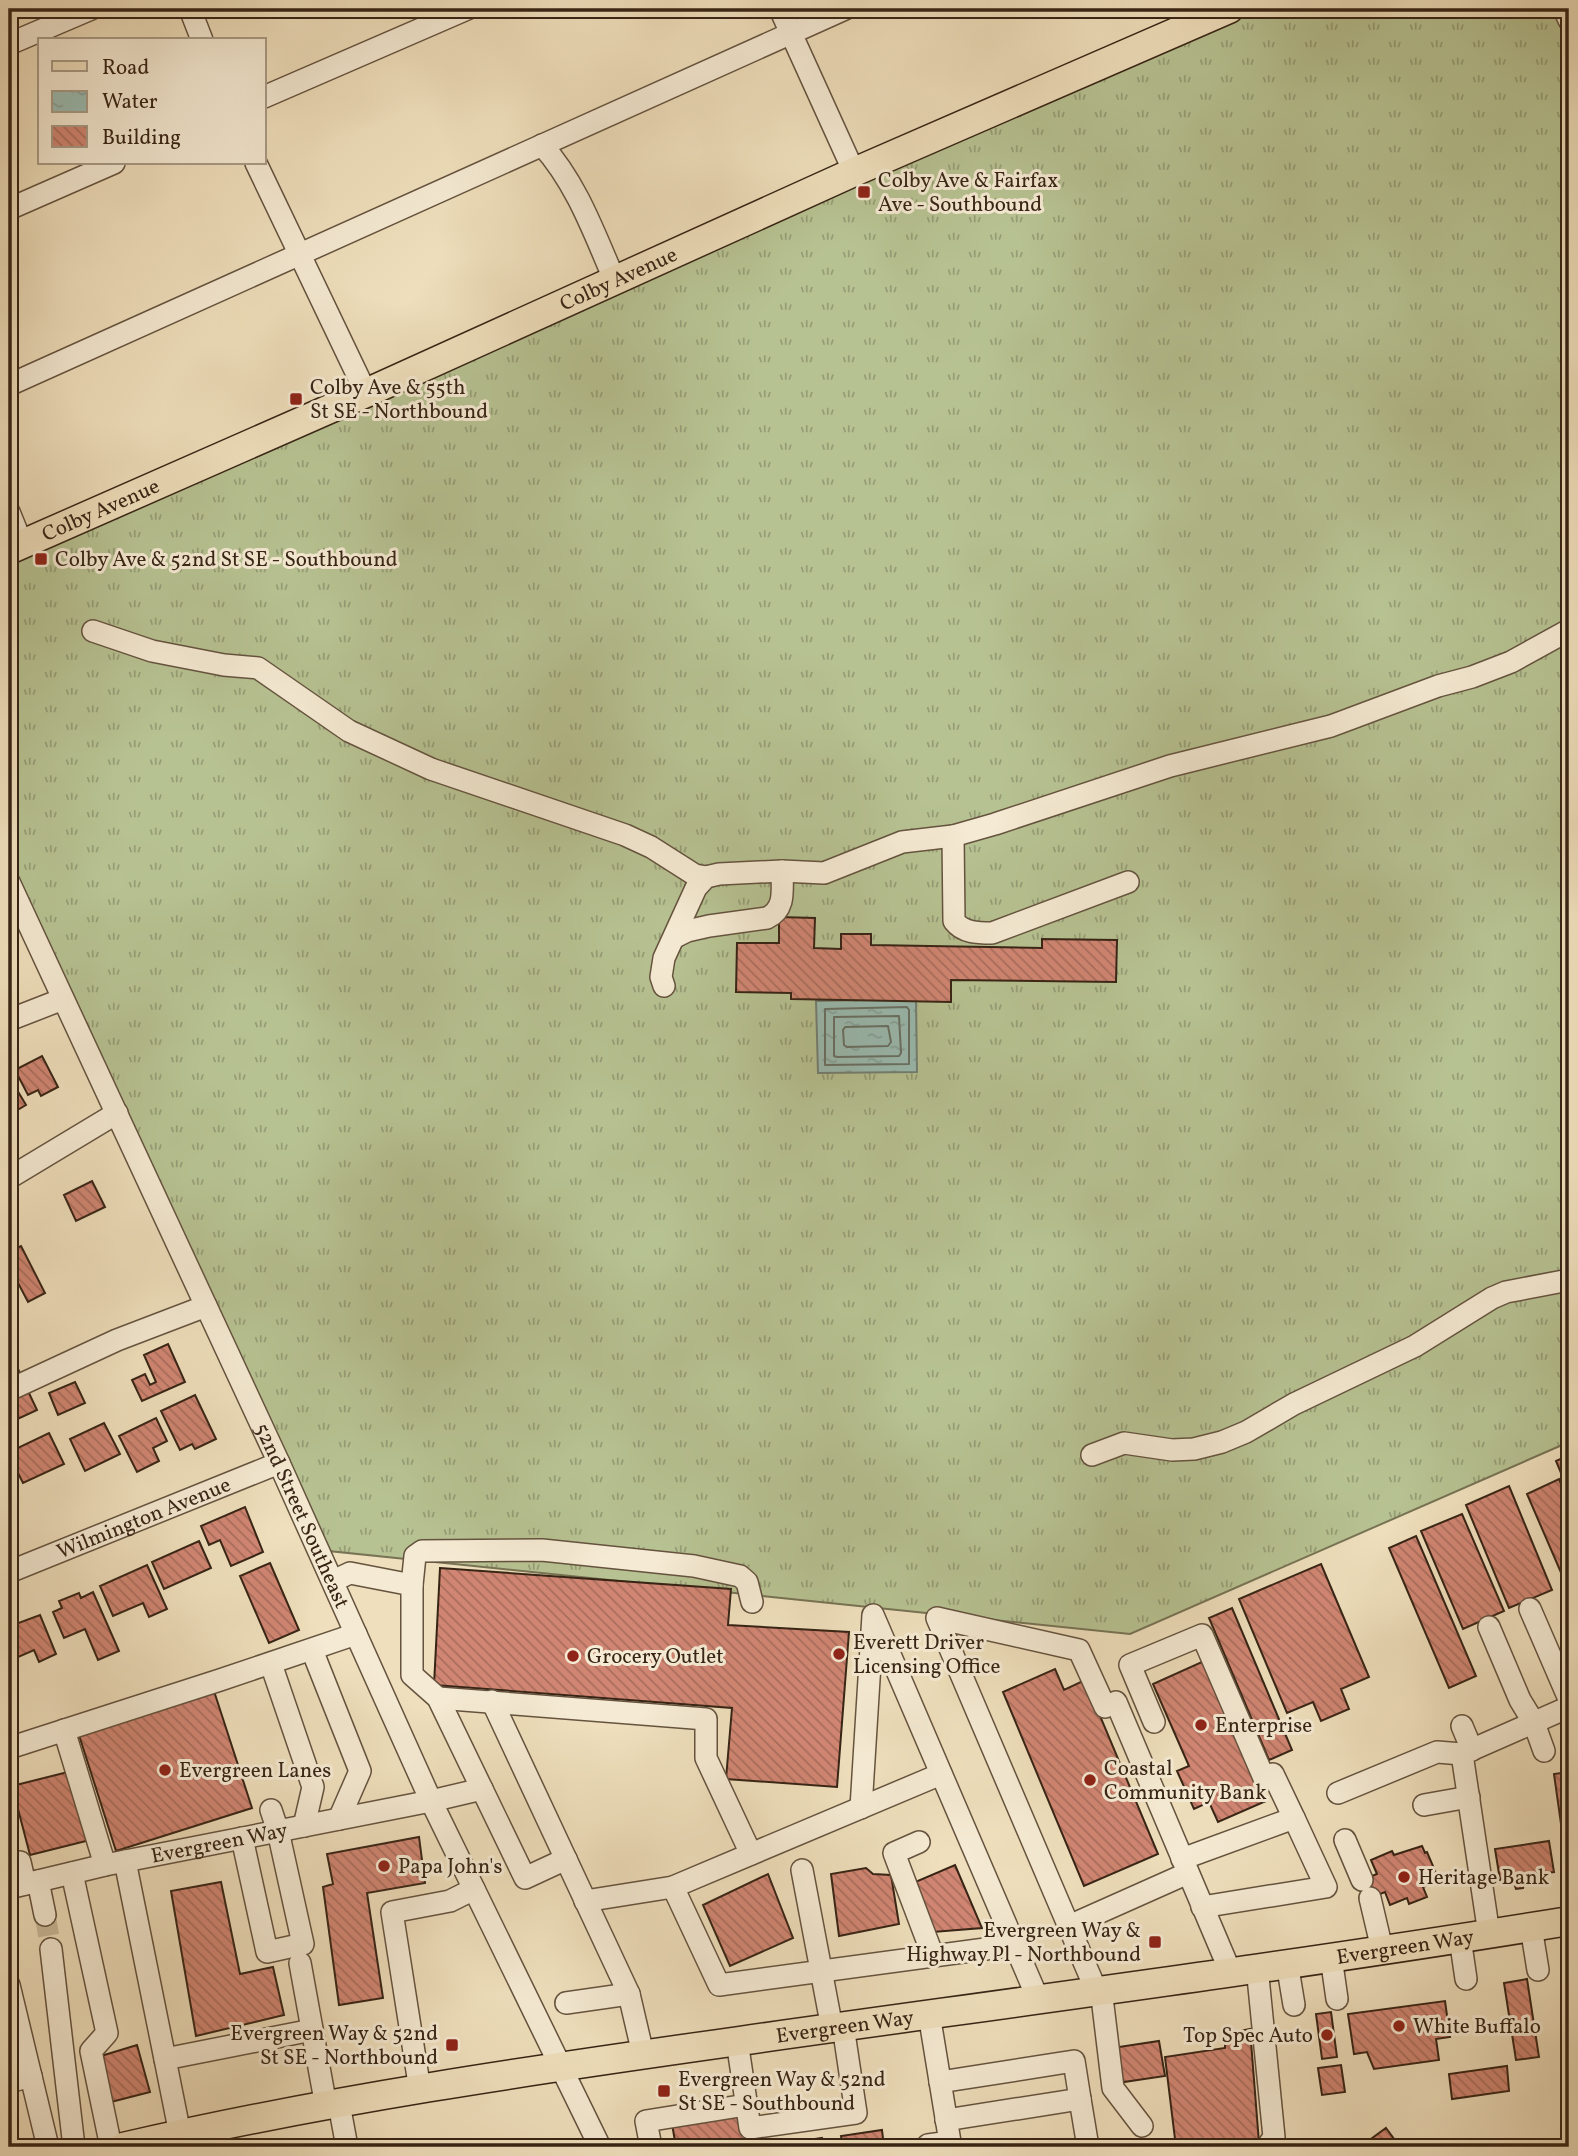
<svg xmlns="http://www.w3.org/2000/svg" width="1578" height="2156" font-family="Vollkorn,serif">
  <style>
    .grass { fill: url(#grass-tufts); stroke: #777354; stroke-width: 2 }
    .water { fill: url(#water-ripples); stroke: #727f73; stroke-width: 2 }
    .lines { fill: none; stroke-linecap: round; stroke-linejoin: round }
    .shore { stroke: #687064; stroke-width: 2 }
    .building { fill: url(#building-back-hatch); stroke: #372415; stroke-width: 2 }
    .minor-tunnel { stroke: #caba9b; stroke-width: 21; stroke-dasharray: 21 10; stroke-linecap: butt }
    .minor-casing { stroke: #65533f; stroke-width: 24 }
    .major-casing { stroke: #372415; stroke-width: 31 }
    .minor { stroke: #f5ead3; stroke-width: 21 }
    .major { stroke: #efdfbc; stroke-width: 28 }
    .poi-dot { fill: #8f2418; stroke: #f5ead3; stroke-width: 2.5 }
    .labels { text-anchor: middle; stroke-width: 6; stroke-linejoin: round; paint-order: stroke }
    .poi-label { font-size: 21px; fill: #372415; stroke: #f5ead3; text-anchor: start }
    .street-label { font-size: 21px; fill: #372415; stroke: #f5ead3 }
  </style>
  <defs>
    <pattern id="grass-tufts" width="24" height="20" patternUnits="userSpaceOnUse" patternTransform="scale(1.75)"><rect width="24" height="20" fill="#b7c292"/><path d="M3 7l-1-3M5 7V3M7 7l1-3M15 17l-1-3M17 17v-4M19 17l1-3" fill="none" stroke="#969d76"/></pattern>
    <pattern id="water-ripples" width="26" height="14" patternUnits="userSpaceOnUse" patternTransform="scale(1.75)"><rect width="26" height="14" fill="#9abcb2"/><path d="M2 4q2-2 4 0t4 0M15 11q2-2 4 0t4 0" fill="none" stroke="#85a198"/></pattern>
    <pattern id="building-back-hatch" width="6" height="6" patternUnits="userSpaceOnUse" patternTransform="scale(1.75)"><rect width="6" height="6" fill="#d18673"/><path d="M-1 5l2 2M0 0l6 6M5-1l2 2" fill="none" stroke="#aa6d5d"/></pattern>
  </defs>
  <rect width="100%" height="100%" fill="#efdfbc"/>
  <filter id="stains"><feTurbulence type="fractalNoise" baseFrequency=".00286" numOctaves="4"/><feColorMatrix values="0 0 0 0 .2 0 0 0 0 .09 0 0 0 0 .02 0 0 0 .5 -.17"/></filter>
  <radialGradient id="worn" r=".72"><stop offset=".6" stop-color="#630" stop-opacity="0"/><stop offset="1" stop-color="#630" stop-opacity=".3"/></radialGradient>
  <path class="grass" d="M1229,9H1569V1442L1130,1634L319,1550L9,882V550Z"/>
  <path class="water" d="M916,999L917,1072L818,1073L816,1001Z"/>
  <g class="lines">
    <path class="shore" d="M907,1007L909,1010V1064L825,1065V1009Z
      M899,1016L901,1053L899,1056L837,1057L834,1056V1017Z
      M888,1026L891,1042L888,1046L847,1047L844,1045L843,1030L845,1027Z"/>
  </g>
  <path class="building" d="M779,917L815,918L814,948L841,949V934H871V945L1042,948V939L1117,940L1116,982L951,980V1002L791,999V993L736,992L737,943H779Z
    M42,1056L58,1087L41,1096L38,1090L28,1095L15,1070Z
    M11,1080L26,1105L9,1115V1081Z
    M92,1181L105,1207L76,1221L64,1195Z
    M21,1246L45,1293L28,1302L15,1277L9,1280V1252Z
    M168,1344L185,1382L142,1401L132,1380L145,1374L150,1385L156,1382L144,1355Z
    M9,1350L19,1371L9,1376Z
    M75,1382L85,1403L58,1415L49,1393Z
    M28,1391L37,1410L9,1423V1400Z
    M195,1395L216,1439L195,1449L192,1444L180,1450L161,1411Z
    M156,1418L167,1441L153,1448L159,1461L137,1472L119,1436Z
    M104,1423L120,1454L85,1471L70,1439Z
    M49,1433L64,1464L23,1483L14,1465L9,1468V1441L12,1439L16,1449Z
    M1569,1455V1492L1556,1461Z
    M1559,1479L1569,1503V1591L1527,1494Z
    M1509,1486L1552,1590L1509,1608L1466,1505Z
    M245,1507L263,1552L231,1566L220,1540L209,1545L201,1526Z
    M1462,1514L1504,1611L1463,1629L1421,1531Z
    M1416,1536L1476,1676L1449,1688L1389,1548Z
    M199,1541L211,1568L164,1589L152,1562Z
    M270,1563L299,1630L269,1643L240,1576Z
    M1321,1564L1369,1677L1341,1689L1349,1709L1321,1721L1313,1702L1287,1713L1239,1599Z
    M147,1565L167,1609L149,1617L143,1603L113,1616L100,1586Z
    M440,1568L731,1589L728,1625L849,1632L837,1787L726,1779L732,1708L434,1685Z
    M93,1592L119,1651L98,1660L85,1629L64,1638L53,1612L62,1608L59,1601L79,1593L81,1598Z
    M1232,1608L1292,1750L1269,1760L1209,1618Z
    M40,1615L56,1654L39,1662L34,1650L9,1661V1621L14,1619L16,1624Z
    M1204,1661L1266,1801L1218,1822L1209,1802L1194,1809L1177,1771L1189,1766L1153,1684Z
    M1055,1669L1064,1690L1085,1680L1158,1854L1084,1886L1003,1692Z
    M213,1688L252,1808L116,1851L78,1732Z
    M72,1771L90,1840L30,1855L12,1786Z
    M1569,1772V1823L1561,1824L1554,1774Z
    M419,1837L425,1883L367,1893L383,1998L339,2005L323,1887L333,1884L327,1854Z
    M1549,1841L1554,1872L1526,1875L1523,1888L1516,1889L1512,1877L1500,1880L1495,1849Z
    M1422,1846L1425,1853L1427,1852L1439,1880L1423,1887L1427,1897L1409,1904L1407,1898L1390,1905L1385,1892L1365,1900L1357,1882L1377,1874L1371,1860L1392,1851L1394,1855Z
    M955,1865L982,1928L933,1932L913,1883Z
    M866,1868L873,1874L891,1875L899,1924L839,1936L831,1874Z
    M768,1874L793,1938L730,1966L703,1905Z
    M221,1882L240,1974L273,1967L284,2015L196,2036L171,1891Z
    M1527,1979L1539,2057L1516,2060L1504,1983Z
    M1445,2001L1450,2037L1436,2039L1439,2060L1374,2069L1367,2052L1354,2054L1348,2014Z
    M1331,2012L1337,2057L1322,2059L1316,2014Z
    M1250,2029L1259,2143L1223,2147H1176L1165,2057L1225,2048V2034Z
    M1159,2041L1165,2076L1117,2083L1112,2048Z
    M137,2045L150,2092L111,2102L101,2056Z
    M1341,2065L1345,2092L1322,2095L1318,2068Z
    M1507,2066L1509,2091L1452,2099L1449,2074Z
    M744,2113L750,2147H676L672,2124Z
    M1386,2128L1400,2147H1360Z
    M882,2130L884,2147H843L841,2136Z
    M822,2138L824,2147H762Z"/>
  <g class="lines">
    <path class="minor-tunnel" d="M45,1915L51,1949"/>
    <g class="minor-casing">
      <g id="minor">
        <path d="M190,9L202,40"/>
        <path d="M780,9L854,172"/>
        <path d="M1564,9L1569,20"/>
        <path d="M9,44L91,9"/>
        <path d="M264,97L467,9"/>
        <path d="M542,145C577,184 594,233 615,281"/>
        <path d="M256,163L366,393"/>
        <path d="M9,209L114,163"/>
        <path d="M9,385L845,9"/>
        <path d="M9,512L22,544"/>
        <path d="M93,631L152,651L224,665L258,668L349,731L431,769L625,835L651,847L695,875L706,877"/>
        <path d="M953,836L954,921C963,933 978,933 992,933L1128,882"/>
        <path id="s1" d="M9,882L279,1463L431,1801L600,2147"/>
        <path d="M675,937L687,931L709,926L767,918C786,909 782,890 782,871"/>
        <path d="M664,986L661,977L664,958L696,888L706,877L719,874L782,871L824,873L902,842L953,836L995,824L1170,766L1331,726L1438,686L1472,677L1511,662L1569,630"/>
        <path d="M9,1020L63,999"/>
        <path d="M9,1178L117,1113"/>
        <path d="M9,1390L117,1340L206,1306"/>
        <path d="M1092,1455L1124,1443L1172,1450L1194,1449L1222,1442L1246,1432L1294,1404L1415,1346L1492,1298L1506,1292L1569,1280"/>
        <path id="s2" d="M9,1572L279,1463"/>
        <path d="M333,1581L350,1573L412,1585V1675L438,1698L525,1878L566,1859"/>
        <path d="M412,1585L415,1556L422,1551L542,1550L694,1566L740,1576L747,1582L752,1602"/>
        <path d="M1530,1609L1569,1699"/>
        <path d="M1489,1627L1520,1700L1534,1723L1544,1751"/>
        <path d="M312,1650L360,1771L339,1819"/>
        <path d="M271,1664L313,1787L304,1826"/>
        <path d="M438,1698L706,1719V1758L751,1854"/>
        <path d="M492,1701L629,1994L643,2054"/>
        <path d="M1154,1722L1130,1665L1202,1635L1264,1778L1273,1774L1294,1818"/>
        <path d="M1462,1726L1472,1750"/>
        <path d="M64,1730L105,1865"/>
        <path d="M9,1748L220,1680L356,1634"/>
        <path d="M1338,1793L1437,1752L1462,1754"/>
        <path d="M1424,1805L1469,1797"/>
        <path d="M861,1808L873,1615L1038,1999"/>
        <path d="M242,1838L267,1952L303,1944L278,1831L271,1810"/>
        <path d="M1345,1840L1362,1880"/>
        <path d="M919,1842L894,1853L933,1956"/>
        <path d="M1182,1859L1294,1818L1326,1887L1202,1907"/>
        <path d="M125,1861L165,2059L312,2030"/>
        <path d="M20,1862L25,1884"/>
        <path d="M802,1870L832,2028"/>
        <path d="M72,1873L107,2033L91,2051L111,2147"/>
        <path d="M38,1881L45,1915"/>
        <path d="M673,1887L719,1985L1015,1945"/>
        <path id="s3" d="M9,1888L105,1865L431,1801L482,1789"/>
        <path d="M1370,1898L1382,1949"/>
        <path d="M585,1901L673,1887L941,1774"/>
        <path d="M1069,1926L1188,1873"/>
        <path d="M1531,1927L1538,1970"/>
        <path d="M1489,1934L1462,1754L1569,1707"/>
        <path d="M1460,1938L1466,1979"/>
        <path d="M51,1949L74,2147"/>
        <path d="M1331,1957L1337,1999"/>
        <path d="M300,1963L326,2106"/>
        <path d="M1287,1963L1294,2005"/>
        <path d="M1257,1967L1274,2137L1267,2147"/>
        <path d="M9,1985L48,2147"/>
        <path d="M1101,1989L1113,2088L1142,2126"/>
        <path d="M1096,1990L937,1618L1079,1650L1105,1707L1116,1702L1230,1971"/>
        <path d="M566,2003L629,1994"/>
        <path d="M737,2041L750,2128L856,2113L843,2026"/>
        <path d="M165,2059L180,2134"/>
        <path d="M9,2082L31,2076"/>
        <path d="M940,2082L1074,2061L1080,2099L946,2120"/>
        <path d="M420,2090L392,1912L450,1901L474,1889"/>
        <path d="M1080,2099L1088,2147"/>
        <path d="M339,2104L347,2147"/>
        <path d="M651,2147L646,2121L746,2105"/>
        <path d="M929,2147L928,2145L950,2142L929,2014"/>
      </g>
    </g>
    <g class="major-casing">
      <g id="major">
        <path id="s4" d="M9,550L366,393L854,172L1229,9"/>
        <path id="s5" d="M123,2147C325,2100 533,2070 739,2041C1016,2002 1293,1966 1569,1921"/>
      </g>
    </g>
    <use href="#minor" class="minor"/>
    <use href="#major" class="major"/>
  </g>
  <g class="poi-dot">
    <rect x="857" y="185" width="14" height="14" rx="3.5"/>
    <rect x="289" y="392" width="14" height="14" rx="3.5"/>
    <rect x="34" y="552" width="14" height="14" rx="3.5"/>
    <circle cx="839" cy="1654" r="7"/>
    <circle cx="573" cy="1656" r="7"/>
    <circle cx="1201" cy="1725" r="7"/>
    <circle cx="165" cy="1770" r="7"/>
    <circle cx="1090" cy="1780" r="7"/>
    <circle cx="384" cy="1866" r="7"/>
    <circle cx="1404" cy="1877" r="7"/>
    <rect x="1148" y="1935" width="14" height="14" rx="3.5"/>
    <circle cx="1399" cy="2026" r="7"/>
    <circle cx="1327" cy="2035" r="7"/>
    <rect x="445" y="2038" width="14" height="14" rx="3.5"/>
    <rect x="657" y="2084" width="14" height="14" rx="3.5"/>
  </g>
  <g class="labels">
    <g class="poi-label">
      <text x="878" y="187">Colby Ave &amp; Fairfax<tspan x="878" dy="24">Ave - Southbound</tspan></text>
      <text x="310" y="394">Colby Ave &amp; 55th<tspan x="310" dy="24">St SE - Northbound</tspan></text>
      <text x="55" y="566">Colby Ave &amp; 52nd St SE - Southbound</text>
      <text x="853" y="1649">Everett Driver<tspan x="853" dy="24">Licensing Office</tspan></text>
      <text x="587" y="1663">Grocery Outlet</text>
      <text x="1215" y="1732">Enterprise</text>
      <text x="1104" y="1775">Coastal<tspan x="1104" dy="24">Community Bank</tspan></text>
      <text x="179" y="1777">Evergreen Lanes</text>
      <text x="398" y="1873">Papa John's</text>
      <text x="1418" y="1884">Heritage Bank</text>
      <text x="1141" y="1937" text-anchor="end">Evergreen Way &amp;<tspan x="1141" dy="24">Highway Pl - Northbound</tspan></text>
      <text x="1413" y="2033">White Buffalo</text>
      <text x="438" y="2040" text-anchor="end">Evergreen Way &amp; 52nd<tspan x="438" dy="24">St SE - Northbound</tspan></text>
      <text x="1313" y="2042" text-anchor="end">Top Spec Auto</text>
      <text x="678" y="2086">Evergreen Way &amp; 52nd<tspan x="678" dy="24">St SE - Southbound</tspan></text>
    </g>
    <g class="street-label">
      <text dy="7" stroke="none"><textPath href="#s4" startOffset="667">Colby Avenue</textPath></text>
      <text dy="7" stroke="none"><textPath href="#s4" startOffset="100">Colby Avenue</textPath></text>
      <text dy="7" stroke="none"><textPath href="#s1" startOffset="698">52nd Street Southeast</textPath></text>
      <text dy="7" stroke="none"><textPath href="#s2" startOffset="145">Wilmington Avenue</textPath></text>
      <text dy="7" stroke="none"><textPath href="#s3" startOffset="215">Evergreen Way</textPath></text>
      <text dy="7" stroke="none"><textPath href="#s5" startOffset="1298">Evergreen Way</textPath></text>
      <text dy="7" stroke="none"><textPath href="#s5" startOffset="732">Evergreen Way</textPath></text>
    </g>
  </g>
  <rect width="1578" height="2156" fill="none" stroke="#efdfbc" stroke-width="35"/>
  <rect x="10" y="10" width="1557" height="2135" fill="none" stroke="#372415" stroke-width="3.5"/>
  <rect x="18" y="18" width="1543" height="2121" fill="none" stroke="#372415" stroke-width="2"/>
  <rect x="38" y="38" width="228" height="126" fill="#f5ead3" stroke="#a99b87" stroke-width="2"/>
  <rect x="52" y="61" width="35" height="10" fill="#efdfbc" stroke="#a99b87" stroke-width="2"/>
  <text x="102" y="74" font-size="21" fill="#372415">Road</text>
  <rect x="52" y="91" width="35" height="21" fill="url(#water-ripples)" stroke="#a99b87" stroke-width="2"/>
  <text x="102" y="108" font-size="21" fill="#372415">Water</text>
  <rect x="52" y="126" width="35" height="21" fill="url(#building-back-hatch)" stroke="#a99b87" stroke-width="2"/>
  <text x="102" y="144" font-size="21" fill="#372415">Building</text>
  <rect width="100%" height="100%" filter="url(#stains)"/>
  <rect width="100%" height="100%" fill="url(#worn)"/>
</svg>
